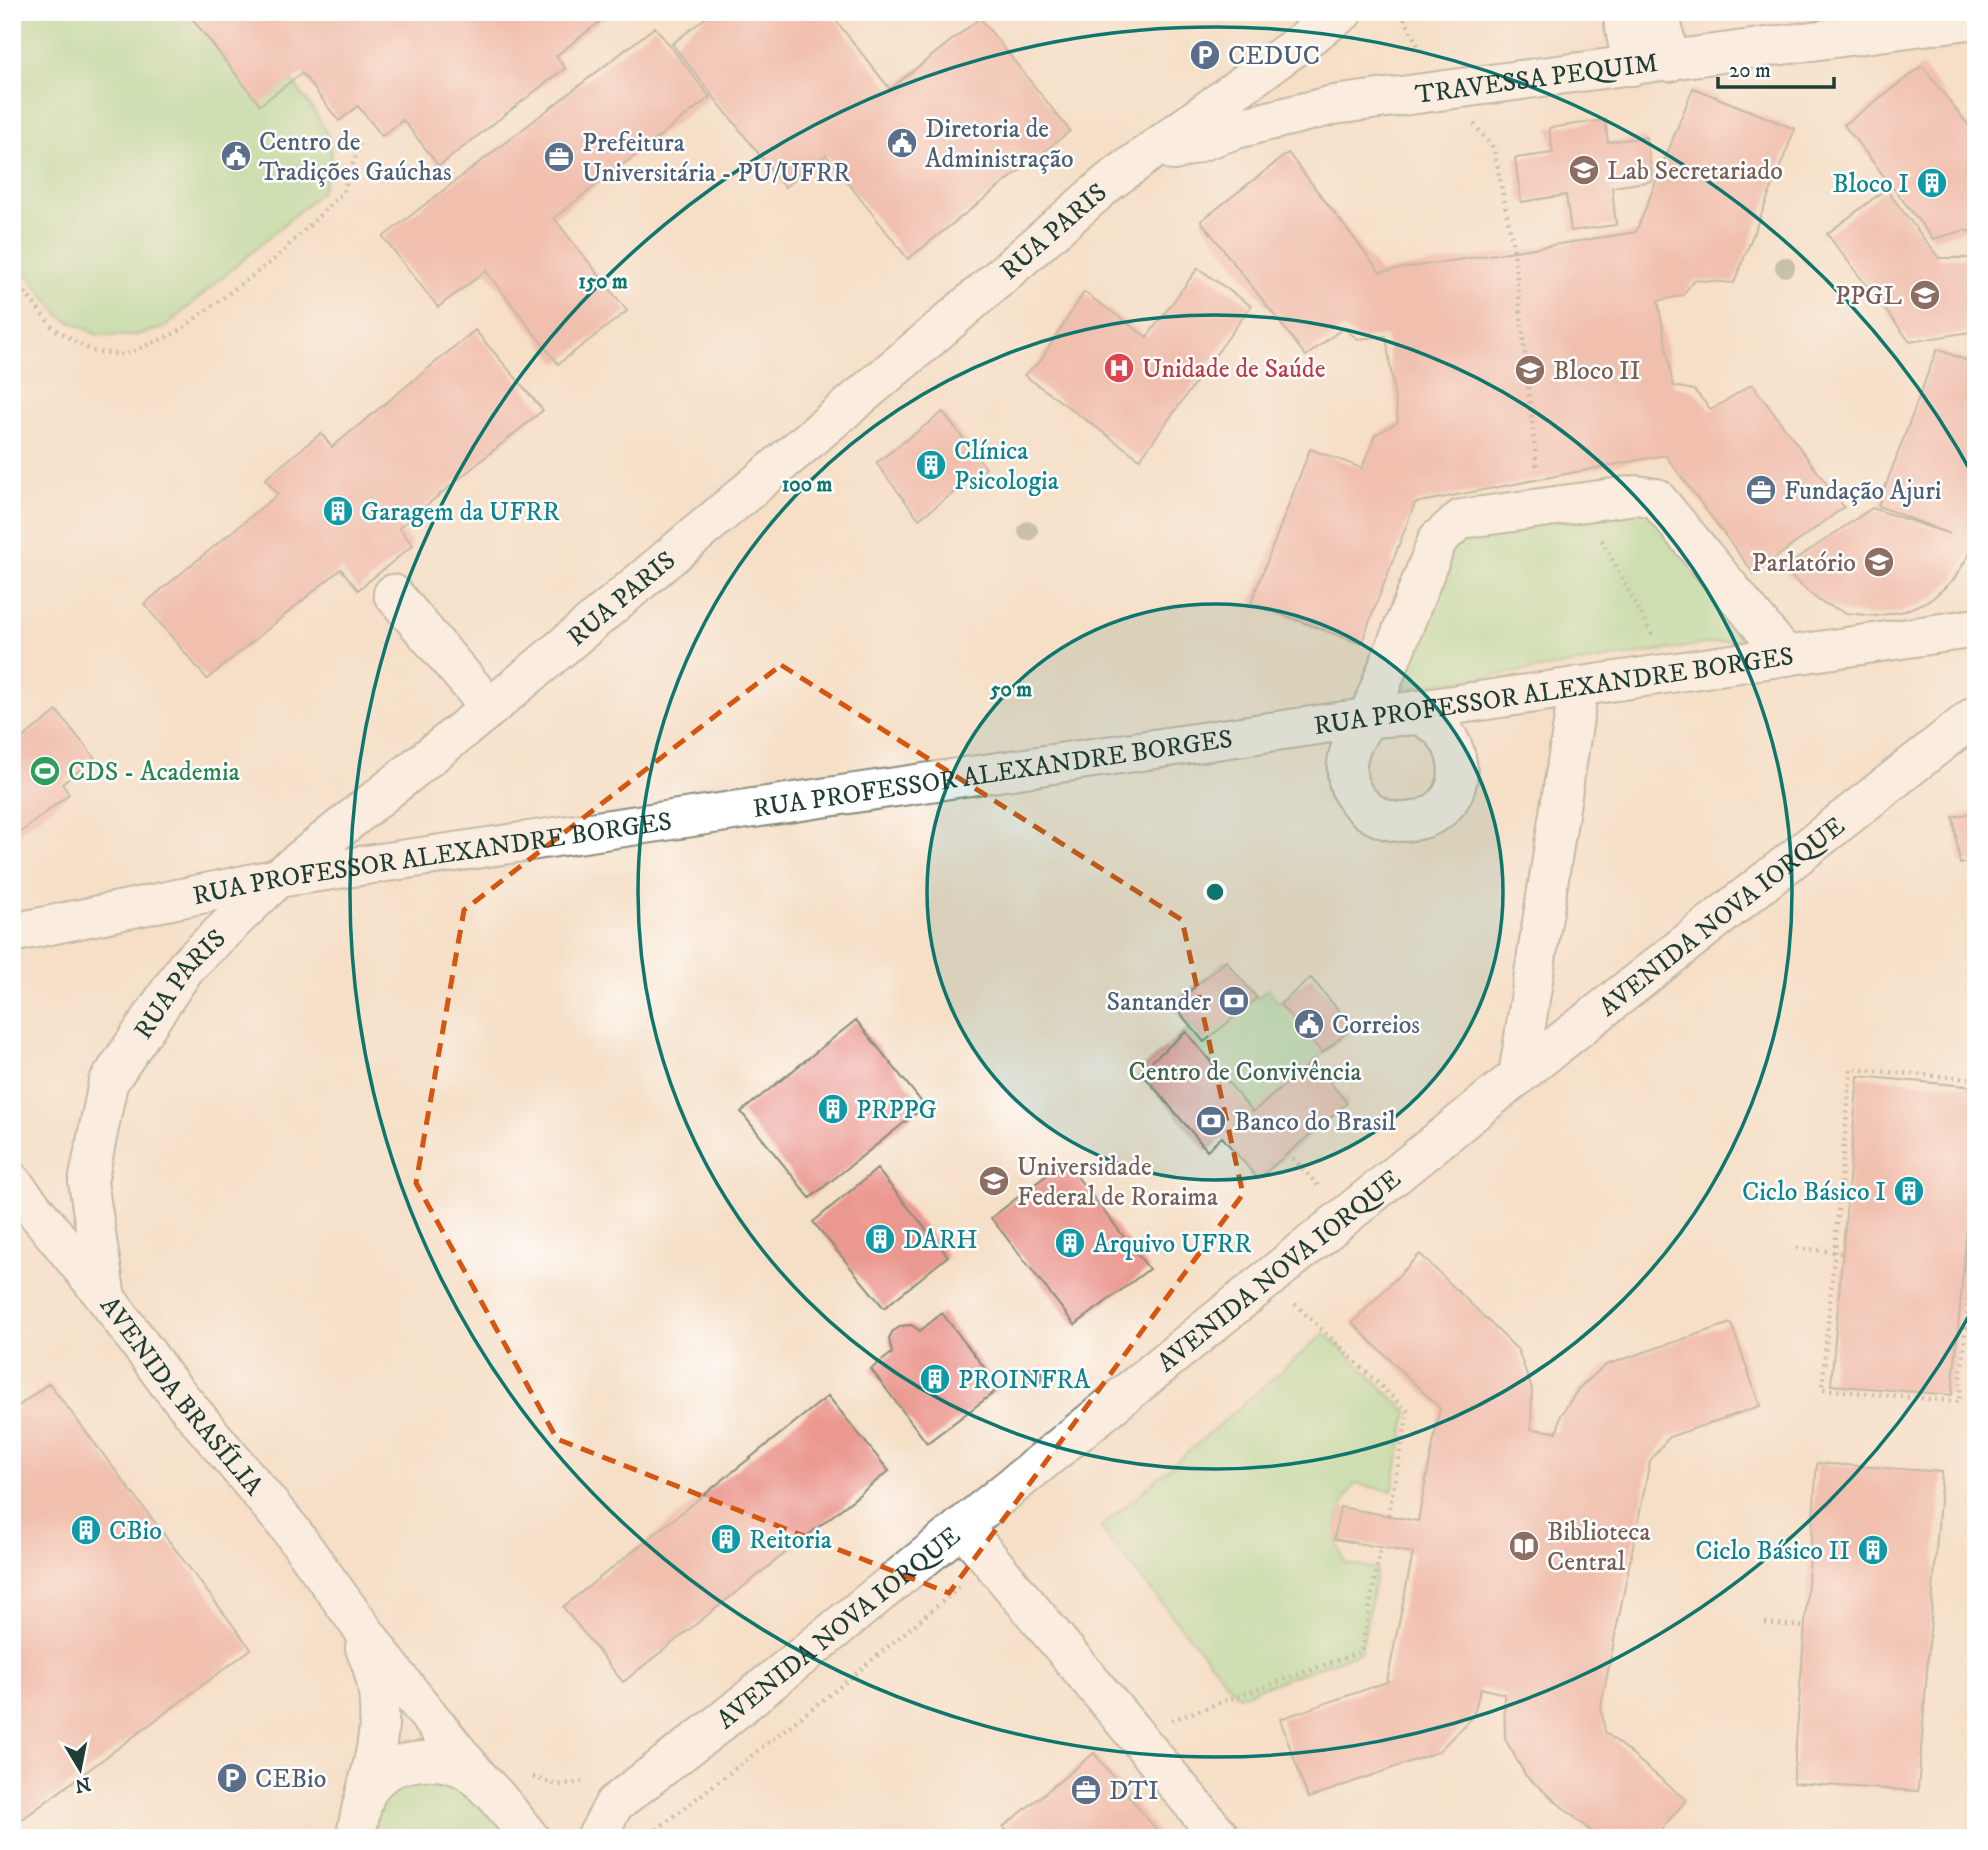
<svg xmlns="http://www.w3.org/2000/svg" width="1988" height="1850" font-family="'IM FELL DW Pica',serif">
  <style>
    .green { fill: #9dde95; stroke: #5e8e64; stroke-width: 2 }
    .building { fill: #eb9990 }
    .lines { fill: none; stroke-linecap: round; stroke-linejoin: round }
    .minor-casing { stroke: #8a8e7d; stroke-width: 42 }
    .path { stroke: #8a8e7d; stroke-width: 4.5; stroke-dasharray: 2 5; stroke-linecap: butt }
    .minor { stroke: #fff; stroke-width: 38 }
    .tree { fill: #909c83 }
    .marked { fill: none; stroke: #d45610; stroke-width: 5; stroke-dasharray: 14 9; stroke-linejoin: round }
    .ring { fill: none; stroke: #0f766e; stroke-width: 3.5 }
    .labels { text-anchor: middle; stroke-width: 5; stroke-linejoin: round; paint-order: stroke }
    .service-label { font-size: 26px; fill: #4e5e75; stroke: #fff; text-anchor: start }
    .street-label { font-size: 26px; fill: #1f3d34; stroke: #fff }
    .education-label { font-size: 26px; fill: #785e54; stroke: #fff; text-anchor: start }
    .culture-label { font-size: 26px; fill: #0d838f; stroke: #fff; text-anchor: start }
    .health-label { font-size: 26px; fill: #be3a42; stroke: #fff; text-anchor: start }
    .leisure-label { font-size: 26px; fill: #27864d; stroke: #fff; text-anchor: start }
    .park-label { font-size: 26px; fill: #3e654c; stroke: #fff }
    .centre { fill: #0f766e; stroke: #fff; stroke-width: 3.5 }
    .ring-label { font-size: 21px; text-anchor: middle; font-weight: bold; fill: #0f766e; stroke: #fff; stroke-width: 5; stroke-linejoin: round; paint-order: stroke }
  </style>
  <rect width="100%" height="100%" fill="#fff"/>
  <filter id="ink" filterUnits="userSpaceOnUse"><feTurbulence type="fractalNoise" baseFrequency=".0143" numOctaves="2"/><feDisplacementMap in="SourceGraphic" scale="14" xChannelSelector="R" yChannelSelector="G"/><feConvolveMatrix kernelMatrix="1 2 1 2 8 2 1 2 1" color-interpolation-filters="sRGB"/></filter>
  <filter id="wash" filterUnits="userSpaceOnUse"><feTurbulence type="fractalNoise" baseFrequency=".00686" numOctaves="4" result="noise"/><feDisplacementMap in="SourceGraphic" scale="28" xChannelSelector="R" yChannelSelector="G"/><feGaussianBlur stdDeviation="1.57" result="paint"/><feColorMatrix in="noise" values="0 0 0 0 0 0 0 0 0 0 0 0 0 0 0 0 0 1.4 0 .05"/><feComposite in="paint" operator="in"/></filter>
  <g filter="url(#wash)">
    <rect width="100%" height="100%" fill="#f5dfc6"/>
    <path class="green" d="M12,12H236C257,39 322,112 329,140C334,159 328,176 320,193L164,328L132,336L98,335L61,317L12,254Z
      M1636,495L1766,635L1378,693L1438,539Z
      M1226,961L1257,998L1268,989L1280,1004L1311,978L1353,1027L1313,1062L1347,1103L1258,1179L1223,1137L1207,1150L1140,1071L1191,1027L1173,1005Z
      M1325,1333L1408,1412L1392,1491L1355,1484C1334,1514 1330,1530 1345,1563L1377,1569L1361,1652L1238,1696L1100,1528Z
      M420,1761L530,1838H355L365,1794Z"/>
    <g id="blocks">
      <path class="building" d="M187,12H612L556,56L565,68L439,166L403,120L382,136L358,106L339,121L302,73L260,105Z
        M713,12H829L890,89L980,18L1070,131L908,259L826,155L785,187L672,44Z
        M655,27L710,97L554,218L627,311L558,364L486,271L438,307L383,237Z
        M1922,66L1976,135V234L1965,230L1933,239L1844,125Z
        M1693,88L1795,129L1734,283L1694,280L1683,295L1658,301L1673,386L1694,390L1711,410L1752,384L1844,507L1754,574L1665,455L1415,503L1361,644L1251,603L1310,449L1362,468L1375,435L1398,422L1386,336L1358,339L1343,328L1306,356L1201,221L1288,153L1380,272L1636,232Z
        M1605,120L1608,142L1646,137L1653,181L1612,187L1616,225L1571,231L1566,195L1521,202L1515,158L1553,153L1549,128Z
        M1886,189L1939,258H1976V331L1910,342L1827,234Z
        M1198,268L1251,306L1140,459L1024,375L1040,361L1084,292L1147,337Z
        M475,330L543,410L399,528L413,545L358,590L341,569L207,679L144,604L278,494L265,479L321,433L332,447Z
        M1937,349L1976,364V543L1954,579L1932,599L1905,611L1876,616L1846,613L1819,601L1782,569L1872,508L1950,534L1878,506Z
        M943,412L986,468L919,519L876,463Z
        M57,711L95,758L62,784L69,794L12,839V746Z
        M1976,812V861L1960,864L1953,817Z
        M1226,961L1257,998L1204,1042L1173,1005Z
        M1311,978L1353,1027L1322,1053L1280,1004Z
        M856,1020L925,1106L810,1198L741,1112Z
        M1186,1032L1253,1112L1313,1061L1347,1103L1258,1179L1222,1137L1207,1150L1140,1071Z
        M1858,1076L1976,1087V1129L1952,1395L1831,1385Z
        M1065,1161L1149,1269L1075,1325L991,1218Z
        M877,1169L948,1256L884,1308L813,1222Z
        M1420,1254L1518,1350L1532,1389L1531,1429L1557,1432L1561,1415L1579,1388L1606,1365L1731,1323L1760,1406L1669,1437L1650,1461L1601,1706L1605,1732L1686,1800L1654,1838H1599L1526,1776L1505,1739L1504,1694L1481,1688L1473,1716L1438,1752L1308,1798L1280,1719L1387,1682L1413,1553L1334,1539L1340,1507L1418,1521L1440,1408L1352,1323Z
        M942,1313L1000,1388L927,1443L871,1369L892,1353L889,1339L892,1332L901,1326L911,1325L920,1331Z
        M49,1383L251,1649L12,1827V1411Z
        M828,1396L889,1471L623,1682L563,1607Z
        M1817,1463L1942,1472L1918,1791L1793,1783Z
        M1094,1753L1163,1838H1012L1003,1827Z"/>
    </g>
  </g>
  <g filter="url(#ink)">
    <use href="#blocks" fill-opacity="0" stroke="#8a8e7d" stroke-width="2"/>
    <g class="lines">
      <g class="minor-casing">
        <g id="minor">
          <path d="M1622,12L1632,66"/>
          <path d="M1660,12L1669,62"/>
          <path id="s1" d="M1174,151L1236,129L1334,105L1976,19"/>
          <path d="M393,594L490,708"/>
          <path d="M1419,715C1440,725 1453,738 1457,762C1467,823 1382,845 1352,792C1346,780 1345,763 1350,750C1354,739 1361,728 1368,718Z"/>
          <path d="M1368,718L1438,539L1461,519L1636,495L1656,498L1786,656"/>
          <path id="s2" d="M12,933L278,878L1976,628"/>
          <path d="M1518,1076L1579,686"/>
          <path id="s3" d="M12,1182L106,1298L169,1384L290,1529L399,1679L487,1788"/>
          <path id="s4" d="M106,1298L88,1182L108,1083L186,967L278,878L490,708L930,338L1109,182L1343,12"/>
          <path d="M962,1526L1221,1838"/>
          <path d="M365,1648C388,1698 380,1743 365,1794"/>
          <path d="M355,1838C359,1824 360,1809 365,1796C380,1759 438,1752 468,1771C493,1787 511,1816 530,1838"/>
          <path id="s5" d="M596,1838L614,1804L716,1726L1518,1076L1976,715"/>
        </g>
      </g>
      <path class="path" d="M1401,12L1423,55
        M1474,124L1494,149L1514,251L1537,469
        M12,276L53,328L92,351L124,355L176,333L276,258L343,192L360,144
        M1602,540L1653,637
        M1976,1079L1851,1069L1822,1389L1959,1402L1976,1212
        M1288,1153L1320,1188
        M1797,1248L1842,1253
        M1295,1304L1408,1412L1388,1516
        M1765,1623L1805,1627
        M1172,1720L1361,1652L1381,1547
        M533,1777L557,1785L582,1782
        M646,1838L847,1681L962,1585"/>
      <use href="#minor" class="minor"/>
    </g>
    <g class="tree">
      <circle cx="1785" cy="267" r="10"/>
      <circle cx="1028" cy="531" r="10"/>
      <circle cx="1035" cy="1375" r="10"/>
    </g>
  </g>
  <path d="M0 0H1988V1850H0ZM781,665L1182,920L1243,1194L949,1593L557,1439L416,1183L464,910Z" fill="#f5dfc6" fill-opacity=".55" fill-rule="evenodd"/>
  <path class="marked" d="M781,665L1182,920L1243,1194L949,1593L557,1439L416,1183L464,910Z"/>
  <circle cx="1215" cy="892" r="288" fill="#0f766e" fill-opacity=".12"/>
  <g class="ring">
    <circle cx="1215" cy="892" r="288"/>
    <circle cx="1215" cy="892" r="577"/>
    <path d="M1975 1305A865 865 0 1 1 1975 479"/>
  </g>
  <defs>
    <g id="parking-disc" transform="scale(1.575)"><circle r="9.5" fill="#5c6f8a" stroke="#fff"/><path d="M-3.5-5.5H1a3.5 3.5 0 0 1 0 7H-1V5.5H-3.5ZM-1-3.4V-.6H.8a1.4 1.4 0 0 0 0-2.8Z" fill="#fff"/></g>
    <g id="civic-disc" transform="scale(1.575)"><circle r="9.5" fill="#5c6f8a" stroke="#fff"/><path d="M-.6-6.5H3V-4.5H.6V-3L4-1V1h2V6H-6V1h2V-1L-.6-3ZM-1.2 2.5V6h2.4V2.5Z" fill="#fff"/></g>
    <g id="office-disc" transform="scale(1.575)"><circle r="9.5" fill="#5c6f8a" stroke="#fff"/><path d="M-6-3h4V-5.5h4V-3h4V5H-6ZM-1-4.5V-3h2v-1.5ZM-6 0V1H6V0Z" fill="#fff"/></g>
    <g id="university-disc" transform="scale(1.575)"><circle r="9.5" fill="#8d6e63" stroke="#fff"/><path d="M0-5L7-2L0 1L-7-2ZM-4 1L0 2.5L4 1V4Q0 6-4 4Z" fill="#fff"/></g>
    <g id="building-disc" transform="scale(1.575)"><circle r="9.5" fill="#0f9aa8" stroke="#fff"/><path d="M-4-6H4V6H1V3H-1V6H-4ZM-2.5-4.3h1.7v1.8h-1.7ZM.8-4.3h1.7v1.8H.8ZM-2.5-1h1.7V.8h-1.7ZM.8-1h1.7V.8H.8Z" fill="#fff"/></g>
    <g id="hospital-disc" transform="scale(1.575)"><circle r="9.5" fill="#e0444e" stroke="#fff"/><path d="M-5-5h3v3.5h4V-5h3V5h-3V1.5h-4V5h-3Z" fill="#fff"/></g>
    <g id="stadium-disc" transform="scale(1.575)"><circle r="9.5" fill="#2e9e5b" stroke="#fff"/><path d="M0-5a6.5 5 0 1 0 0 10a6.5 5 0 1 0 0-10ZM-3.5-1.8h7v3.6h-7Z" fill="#fff"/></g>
    <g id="bank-disc" transform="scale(1.575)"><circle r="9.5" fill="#5c6f8a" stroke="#fff"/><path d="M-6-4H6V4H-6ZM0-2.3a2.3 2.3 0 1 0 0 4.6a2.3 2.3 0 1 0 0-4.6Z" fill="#fff"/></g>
    <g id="library-disc" transform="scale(1.575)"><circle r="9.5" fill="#8d6e63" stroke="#fff"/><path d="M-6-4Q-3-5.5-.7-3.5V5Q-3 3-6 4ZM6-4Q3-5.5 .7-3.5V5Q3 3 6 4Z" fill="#fff"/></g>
  </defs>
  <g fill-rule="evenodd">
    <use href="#parking-disc" x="1205" y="55"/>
    <use href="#civic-disc" x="902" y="143"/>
    <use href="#civic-disc" x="236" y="156"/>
    <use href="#office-disc" x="559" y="157"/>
    <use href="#university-disc" x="1584" y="170"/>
    <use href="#building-disc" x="1932" y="183"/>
    <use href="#university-disc" x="1925" y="295"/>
    <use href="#hospital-disc" x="1119" y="368"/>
    <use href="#university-disc" x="1530" y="370"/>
    <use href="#building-disc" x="931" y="465"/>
    <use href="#office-disc" x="1761" y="490"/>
    <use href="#building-disc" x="338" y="511"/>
    <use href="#university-disc" x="1879" y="562"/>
    <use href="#stadium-disc" x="45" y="771"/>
    <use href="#bank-disc" x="1234" y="1001"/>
    <use href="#civic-disc" x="1309" y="1024"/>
    <use href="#building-disc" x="833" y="1109"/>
    <use href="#bank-disc" x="1211" y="1121"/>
    <use href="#university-disc" x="994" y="1181"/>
    <use href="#building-disc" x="1909" y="1191"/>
    <use href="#building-disc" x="880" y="1239"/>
    <use href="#building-disc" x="1070" y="1243"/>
    <use href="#building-disc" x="935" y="1379"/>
    <use href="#building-disc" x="86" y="1530"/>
    <use href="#building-disc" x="726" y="1539"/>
    <use href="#library-disc" x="1524" y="1546"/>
    <use href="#building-disc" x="1873" y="1550"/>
    <use href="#parking-disc" x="232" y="1778"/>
    <use href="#office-disc" x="1086" y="1790"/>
  </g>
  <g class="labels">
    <g class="service-label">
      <text x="1228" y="64">CEDUC</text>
      <text x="925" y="137">Diretoria de<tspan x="925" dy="30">Administração</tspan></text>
      <text x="259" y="150">Centro de<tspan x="259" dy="30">Tradições Gaúchas</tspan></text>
      <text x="582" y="151">Prefeitura<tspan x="582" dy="30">Universitária - PU/UFRR</tspan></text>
      <text x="1784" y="499">Fundação Ajuri</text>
      <text x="1211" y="1010" text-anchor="end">Santander</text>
      <text x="1332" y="1033">Correios</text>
      <text x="1234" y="1130">Banco do Brasil</text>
      <text x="255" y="1787">CEBio</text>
      <text x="1109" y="1799">DTI</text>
    </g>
    <g class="street-label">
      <text dy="9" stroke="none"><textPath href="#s1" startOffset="371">TRAVESSA PEQUIM</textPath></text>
      <text dy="9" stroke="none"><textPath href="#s4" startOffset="1496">RUA PARIS</textPath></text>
      <text dy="9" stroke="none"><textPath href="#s4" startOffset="929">RUA PARIS</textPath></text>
      <text dy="9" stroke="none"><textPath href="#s2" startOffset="1561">RUA PROFESSOR ALEXANDRE BORGES</textPath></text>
      <text dy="9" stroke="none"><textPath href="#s2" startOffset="994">RUA PROFESSOR ALEXANDRE BORGES</textPath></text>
      <text dy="9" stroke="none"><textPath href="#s2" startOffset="427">RUA PROFESSOR ALEXANDRE BORGES</textPath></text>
      <text dy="9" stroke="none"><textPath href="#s5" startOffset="1458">AVENIDA NOVA IORQUE</textPath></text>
      <text dy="9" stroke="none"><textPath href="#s4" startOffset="341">RUA PARIS</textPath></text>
      <text dy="9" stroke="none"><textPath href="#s5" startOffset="891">AVENIDA NOVA IORQUE</textPath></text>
      <text dy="9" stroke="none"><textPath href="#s3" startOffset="273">AVENIDA BRASÍLIA</textPath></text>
      <text dy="9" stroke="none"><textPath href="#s5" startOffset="324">AVENIDA NOVA IORQUE</textPath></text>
    </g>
    <g class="education-label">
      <text x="1607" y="179">Lab Secretariado</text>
      <text x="1902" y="304" text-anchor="end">PPGL</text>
      <text x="1553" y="379">Bloco II</text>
      <text x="1856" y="571" text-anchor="end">Parlatório</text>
      <text x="1017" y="1175">Universidade<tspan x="1017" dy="30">Federal de Roraima</tspan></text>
      <text x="1547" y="1540">Biblioteca<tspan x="1547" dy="30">Central</tspan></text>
    </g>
    <g class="culture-label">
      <text x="1909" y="192" text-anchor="end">Bloco I</text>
      <text x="954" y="459">Clínica<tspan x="954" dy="30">Psicologia</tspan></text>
      <text x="361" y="520">Garagem da UFRR</text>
      <text x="856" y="1118">PRPPG</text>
      <text x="1886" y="1200" text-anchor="end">Ciclo Básico I</text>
      <text x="903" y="1248">DARH</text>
      <text x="1093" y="1252">Arquivo UFRR</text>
      <text x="958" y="1388">PROINFRA</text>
      <text x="109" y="1539">CBio</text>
      <text x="749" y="1548">Reitoria</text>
      <text x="1850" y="1559" text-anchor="end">Ciclo Básico II</text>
    </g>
    <g class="health-label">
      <text x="1142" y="377">Unidade de Saúde</text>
    </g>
    <g class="leisure-label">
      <text x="68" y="780">CDS - Academia</text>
    </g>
    <g class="park-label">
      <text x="1245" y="1080">Centro de Convivência</text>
    </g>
  </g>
  <circle cx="1215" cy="892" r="10" class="centre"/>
  <g class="ring-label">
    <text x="603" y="288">150 m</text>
    <text x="807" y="491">100 m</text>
    <text x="1011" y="696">50 m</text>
  </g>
  <rect width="1988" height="1850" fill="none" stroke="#fff" stroke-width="42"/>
  <g transform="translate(80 1769) rotate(170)" stroke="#ffffff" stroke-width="5" paint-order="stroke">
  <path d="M0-5L12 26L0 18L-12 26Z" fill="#1f3d34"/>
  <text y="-10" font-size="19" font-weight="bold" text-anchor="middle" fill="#1f3d34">N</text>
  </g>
  <path d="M1718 77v10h116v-10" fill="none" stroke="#1f3d34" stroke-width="3.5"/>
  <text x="1729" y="77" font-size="21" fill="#1f3d34" stroke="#ffffff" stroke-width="5" paint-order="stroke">20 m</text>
</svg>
